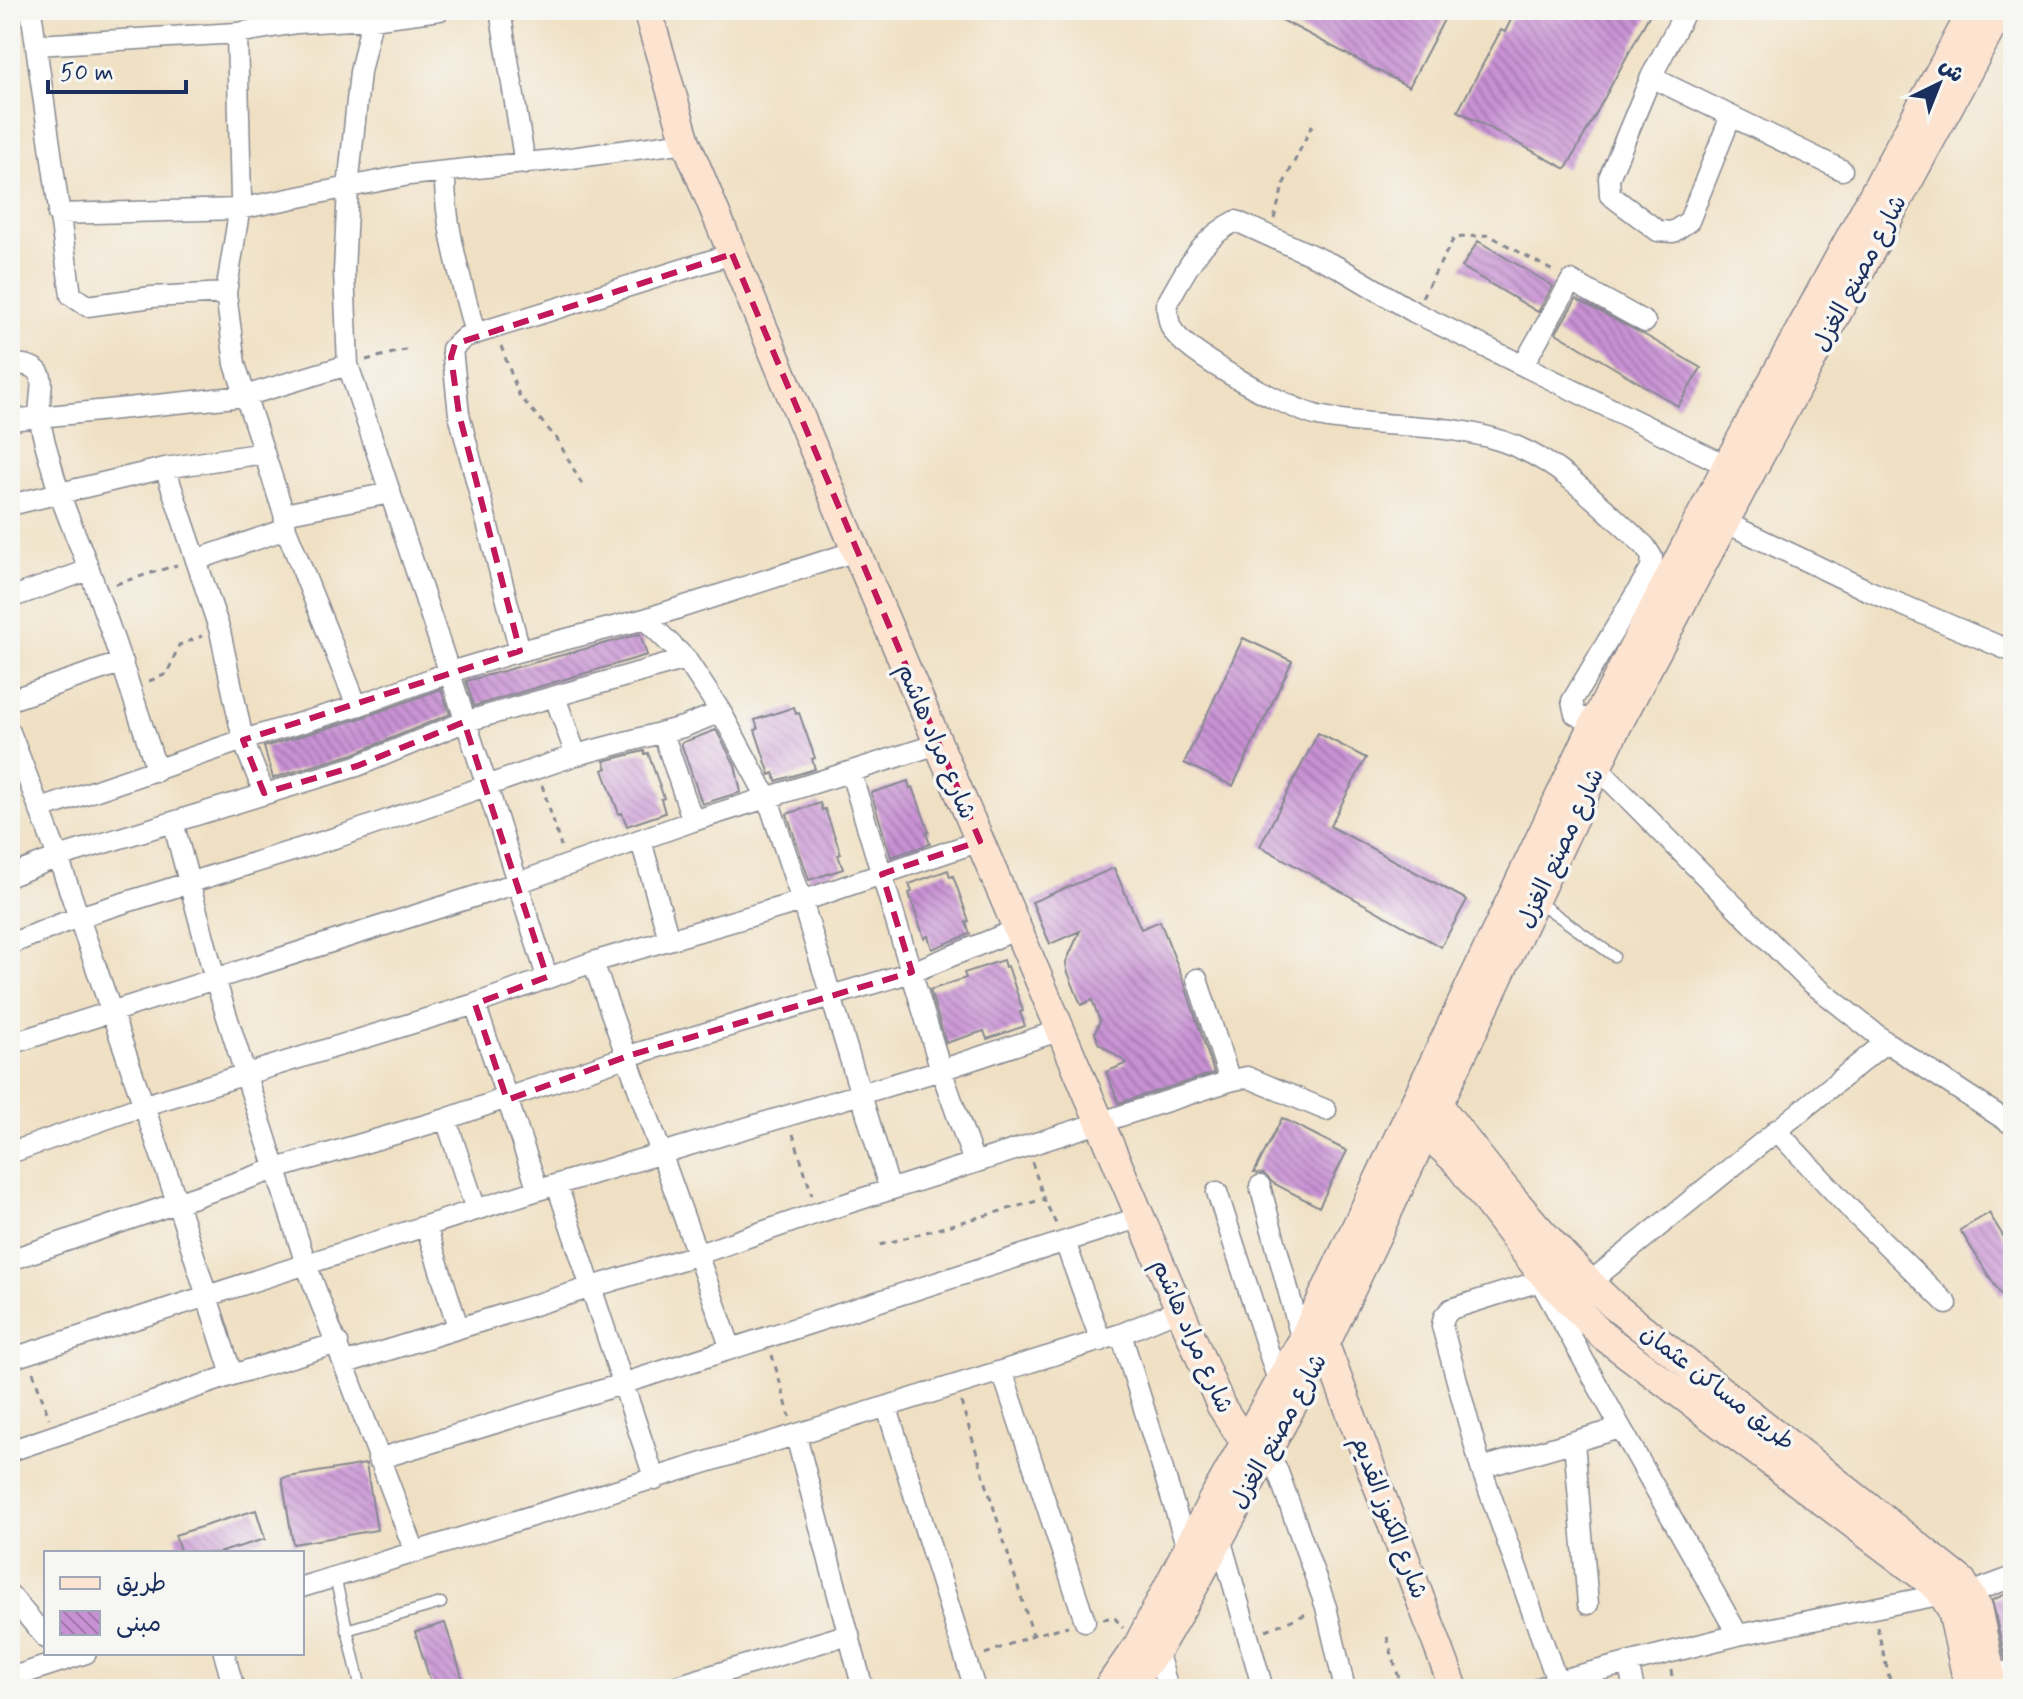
<svg xmlns="http://www.w3.org/2000/svg" width="2023" height="1699" font-family="Mynerve,'Playpen Sans Arabic',sans-serif">
  <style>
    .building { fill: url(#building-back-hatch) }
    .lines { fill: none; stroke-linecap: round; stroke-linejoin: round }
    .lane-casing { stroke: #868890; stroke-width: 13 }
    .street-casing { stroke: #868890; stroke-width: 23 }
    .secondary-casing { stroke: #868890; stroke-width: 31 }
    .path { stroke: #868890; stroke-width: 3; stroke-dasharray: 6 6; stroke-linecap: butt }
    .lane { stroke: #fff; stroke-width: 10 }
    .street { stroke: #fff; stroke-width: 20 }
    .secondary { stroke: #fde4d1; stroke-width: 28 }
    .marked { fill: none; stroke: #c2185b; stroke-width: 6; stroke-dasharray: 16 10; stroke-linejoin: round }
    .labels { text-anchor: middle; stroke-width: 7; stroke-linejoin: round; paint-order: stroke }
    .street-label { font-size: 24px; fill: #1b2f5e; stroke: #f6f6f2 }
  </style>
  <defs>
    <pattern id="building-back-hatch" width="6" height="6" patternUnits="userSpaceOnUse" patternTransform="scale(2)"><rect width="6" height="6" fill="#c891d3"/><path d="M-1 5l2 2M0 0l6 6M5-1l2 2" fill="none" stroke="#a277ae"/></pattern>
  </defs>
  <rect width="100%" height="100%" fill="#f6f6f2"/>
  <filter id="ink" filterUnits="userSpaceOnUse"><feTurbulence type="fractalNoise" baseFrequency=".0125" numOctaves="2"/><feDisplacementMap in="SourceGraphic" scale="16" xChannelSelector="R" yChannelSelector="G"/><feConvolveMatrix kernelMatrix="1 2 1 2 8 2 1 2 1" color-interpolation-filters="sRGB"/></filter>
  <filter id="wash" filterUnits="userSpaceOnUse"><feTurbulence type="fractalNoise" baseFrequency=".006" numOctaves="4" result="noise"/><feDisplacementMap in="SourceGraphic" scale="32" xChannelSelector="R" yChannelSelector="G"/><feGaussianBlur stdDeviation="1.8" result="paint"/><feColorMatrix in="noise" values="0 0 0 0 0 0 0 0 0 0 0 0 0 0 0 0 0 1.4 0 .05"/><feComposite in="paint" operator="in"/></filter>
  <g filter="url(#wash)">
    <rect width="100%" height="100%" fill="#f0e0c3"/>
    <g id="blocks">
      <path class="building" d="M1263,10H1449L1409,87Z
        M1516,10H1652L1566,169L1458,111L1501,30L1505,32Z
        M1478,241L1553,286L1538,312L1462,267Z
        M1576,299L1645,335L1701,368L1678,406L1556,333Z
        M640,634L647,655L474,706L466,681Z
        M1243,638L1292,661L1233,786L1184,763Z
        M441,689L450,714L353,754L273,778L264,747L361,718Z
        M794,707L796,714L799,713L815,758L812,759L815,769L776,781L774,773L770,775L755,730L758,729L755,720Z
        M716,730L735,765L741,792L702,804L681,743Z
        M1318,733L1366,758L1330,826L1467,900L1441,947L1260,846Z
        M644,751L645,754L648,753L664,798L661,799L665,813L627,826L622,813L619,814L603,770L607,768L604,761Z
        M908,781L910,788L913,787L929,832L926,833L930,844L891,857L871,793Z
        M820,803L822,810L825,809L841,854L838,855L843,869L809,880L787,814Z
        M1114,868L1141,929L1160,921L1184,982L1214,1073L1119,1103L1106,1072L1127,1063L1098,1043L1095,1032L1100,1021L1092,1000L1081,1005L1067,970L1066,962L1080,931L1050,944L1032,902Z
        M948,870L950,877L953,876L969,921L966,922L970,934L932,949L928,936L924,938L909,893L912,892L909,884Z
        M1003,960L1005,967L1008,966L1023,1011L1020,1012L1025,1026L987,1039L984,1031L946,1043L930,990L966,978L964,973Z
        M1282,1118L1347,1151L1319,1207L1273,1183L1264,1174L1254,1173Z
        M1989,1213L2013,1252V1288L2001,1295L1960,1230Z
        M366,1464L377,1530L293,1544L282,1478Z
        M256,1510L265,1539L218,1553H181L175,1535Z
        M2013,1591V1657L2005,1659L1992,1600Z
        M445,1623L466,1689H433L415,1632Z"/>
    </g>
  </g>
  <g filter="url(#ink)">
    <use href="#blocks" fill-opacity="0" stroke="#868890" stroke-width="2"/>
    <g class="lines">
      <g class="lane-casing">
        <path id="lane" d="M1537,901L1614,956
          M335,1577L361,1689
          M346,1630L441,1603"/>
      </g>
      <g class="street-casing">
        <path id="street" d="M31,10L71,295L87,306L152,297L226,293
          M500,10L525,164
          M1686,10L1651,77L1609,178L1610,195L1658,231L1673,232L1689,221L1731,116
          M372,19L360,72L348,188L344,272L348,365L487,786L547,977
          M237,33L241,200L226,293L235,364L284,514L286,529L357,706
          M37,45L237,33L297,23L372,19L440,10
          M1651,77L1842,170
          M445,173C444,227 462,282 475,334
          M58,214L239,209L409,175L564,159L686,142
          M10,364C58,364 36,389 40,419C42,437 49,455 53,472C62,507 79,540 91,575C115,640 136,705 157,771
          M1523,365L1571,281L1645,322
          M10,420L245,396L348,365
          M165,468L220,631L243,740L264,793
          M10,505L165,468L264,453
          M284,514L390,493
          M1714,517L1867,590L2013,652
          M196,560L286,529
          M10,598L89,570
          M645,619L686,659
          M520,651L459,414L452,349L465,337L732,254
          M555,697L576,755
          M10,700L123,662
          M1605,729L1575,714L1572,701L1651,568L1652,557L1645,546C1605,510 1566,467 1515,446C1455,421 1386,429 1323,417C1293,412 1186,355 1172,329C1168,323 1168,312 1166,305C1186,271 1199,239 1236,221L1338,267L1414,312L1738,471
          M10,732L58,857L177,1202L232,1375
          M663,733L693,821
          M1589,759L1809,981L1886,1042L2013,1125
          M851,773L941,1070L974,1162
          M41,809L243,740L357,706L450,672L520,651L645,619L856,551
          M173,822L215,979L306,1264L415,1552
          M641,841L669,939
          M10,876L58,857L357,766L464,722L686,659L721,712L768,799L802,901L890,1190
          M10,944L78,917L341,836L576,755L683,727L721,712
          M593,962L731,1349
          M1197,979L1230,1081
          M475,1004L538,1190
          M10,1044L517,883L693,821L938,744
          M446,1119L476,1210
          M1776,1130L1852,1211L1947,1304
          M10,1153L142,1106L475,1004L593,962L802,901L980,841
          M557,1185L655,1480
          M1260,1186L1302,1341
          M1217,1192L1279,1384
          M426,1226L458,1327
          M1065,1242L1101,1341
          M10,1260L276,1169L446,1119L628,1056L912,972L1018,929
          M1589,1283L1886,1042
          M1121,1334L1181,1309
          M10,1359L538,1190L941,1070L1061,1030
          M346,1363L696,1255L817,1213L1230,1081L1247,1077L1326,1110
          M1002,1371L1085,1621
          M887,1408L975,1689
          M796,1436L863,1689
          M1574,1442L1588,1604
          M10,1451L232,1375L338,1343
          M1266,1451L1278,1472L1326,1607L1345,1689
          M378,1459L622,1384L1141,1217
          M1481,1468L1621,1428L1738,1635
          M1220,1538L1263,1689
          M302,1587L1121,1334L1188,1551
          M1970,1593L2013,1577
          M10,1595L46,1638
          M1157,1650L1168,1689
          M224,1653L234,1689
          M1628,1663L1634,1689
          M1991,1676L2013,1670
          M10,1678L86,1653
          M1557,1681L1481,1468L1442,1326L1444,1317L1451,1309L1540,1281L1621,1428
          M667,1689L849,1634
          M1537,1689L1557,1681L1738,1635L1944,1594"/>
      </g>
      <g class="secondary-casing">
        <path id="secondary" d="M647,10L686,142L856,551L1221,1406L1237,1431L1263,1449
          M1430,1093C1486,1168 1545,1242 1614,1306L1962,1581L1977,1607L1994,1689
          M1414,1122L1456,1161L1537,1268L1602,1335L1938,1588L1952,1610L1969,1689
          M1325,1345L1454,1689
          M1107,1689L1138,1645L1213,1499L1302,1341L1594,724L1727,465L1973,10
          M1128,1689L1157,1650L1188,1597L1325,1345L1613,734L1749,476L2001,10"/>
      </g>
      <path class="path" d="M1274,219L1284,183L1314,121
        M1422,297L1454,238L1489,235L1553,271
        M501,346L519,395L557,439L583,486
        M366,360L409,349
        M116,584L177,565
        M149,681L167,674L179,645L202,636
        M542,785L561,846
        M793,1134L812,1195
        M1032,1162L1044,1199L1057,1226
        M880,1245L1044,1199
        M772,1355L790,1417
        M33,1372L49,1418
        M961,1402L1033,1635
        M1103,1619L1114,1617L1123,1628
        M1877,1627L1892,1689
        M1266,1630L1307,1614
        M1387,1637L1402,1689
        M985,1654L1033,1635L1068,1626
        M1671,1670L1674,1689
        M1782,1689L1822,1684"/>
      <use href="#lane" class="lane"/>
      <use href="#street" class="street"/>
      <use href="#secondary" class="secondary"/>
    </g>
  </g>
  <path class="marked" d="M732,254L980,841L882,874L912,972L628,1056L507,1100L475,1004L547,977L464,722L357,766L264,793L243,740L520,651L459,414L451,357L455,344Z"/>
  <g class="labels">
    <g class="street-label">
      <text transform="translate(1859 273) rotate(-62)" y="8">شارع مصنع الغزل</text>
      <text transform="translate(937 741) rotate(67)" y="8">شارع مراد هاشم</text>
      <text transform="translate(1560 848) rotate(-65)" y="8">شارع مصنع الغزل</text>
      <text transform="translate(1193 1336) rotate(66)" y="8">شارع مراد هاشم</text>
      <text transform="translate(1718 1387) rotate(38)" y="8">طريق مساكن عثمان</text>
      <text transform="translate(1278 1431) rotate(-61)" y="8">شارع مصنع الغزل</text>
      <text transform="translate(1390 1517) rotate(69)" y="8">شارع الكنوز القديم</text>
    </g>
  </g>
  <rect width="2023" height="1699" fill="none" stroke="#f6f6f2" stroke-width="40"/>
  <rect x="44" y="1551" width="260" height="104" fill="#f6f6f2" stroke="#9ea6b7" stroke-width="2"/>
  <rect x="60" y="1577" width="40" height="12" fill="#fde4d1" stroke="#9ea6b7" stroke-width="2"/>
  <text x="116" y="1591" font-size="24" fill="#1b2f5e">طريق</text>
  <rect x="60" y="1611" width="40" height="24" fill="url(#building-back-hatch)" stroke="#9ea6b7" stroke-width="2"/>
  <text x="116" y="1631" font-size="24" fill="#1b2f5e">مبنى</text>
  <g transform="translate(1939 84) rotate(43)" stroke="#f6f6f2" stroke-width="6" paint-order="stroke">
  <path d="M0-6L14 30L0 20L-14 30Z" fill="#1b2f5e"/>
  <text y="-12" font-size="22" font-weight="bold" text-anchor="middle" fill="#1b2f5e">ش</text>
  </g>
  <path d="M48 80v12h138v-12" fill="none" stroke="#1b2f5e" stroke-width="4"/>
  <text x="60" y="80" font-size="24" fill="#1b2f5e" stroke="#f6f6f2" stroke-width="6" paint-order="stroke">50 m</text>
</svg>
